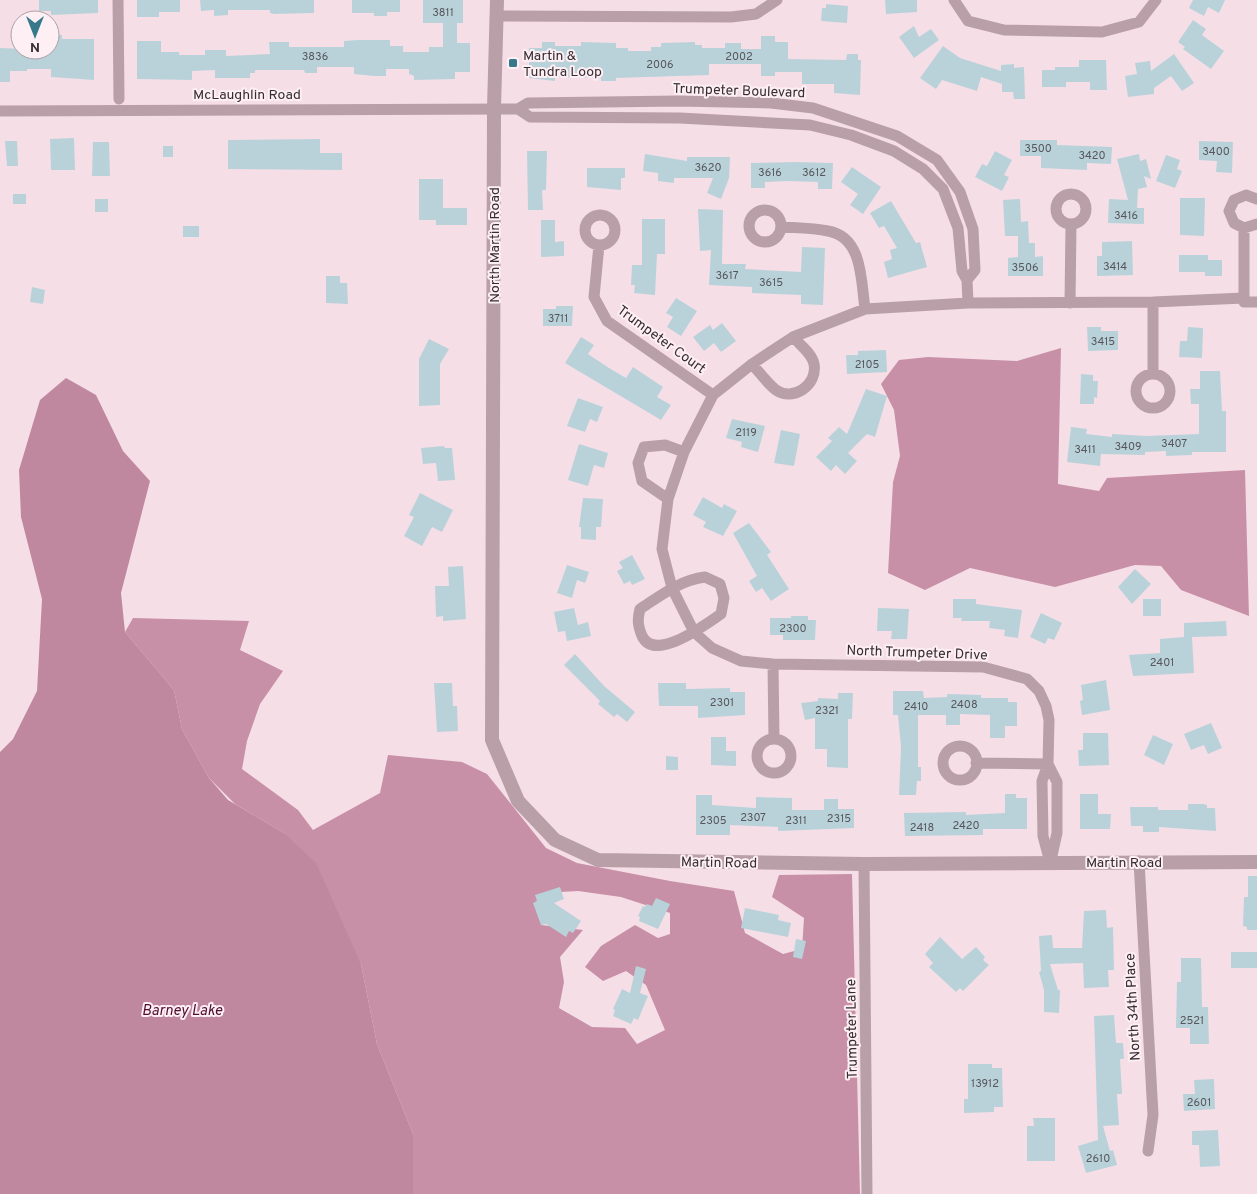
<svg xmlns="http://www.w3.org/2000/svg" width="1257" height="1194" font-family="Overpass,sans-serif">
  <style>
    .forest { fill: #c890a6; fill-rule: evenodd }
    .water { fill: #c0889e }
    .building { fill: #b9d2da }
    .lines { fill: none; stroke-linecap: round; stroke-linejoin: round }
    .minor { stroke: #b89fa8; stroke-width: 11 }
    .tertiary { stroke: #b89fa8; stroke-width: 14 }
    .poi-dot { fill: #37788a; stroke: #fdeff4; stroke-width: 2 }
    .labels { text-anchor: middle; stroke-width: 4; stroke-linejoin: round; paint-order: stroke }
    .number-label { font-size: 11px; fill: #57565b }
    .poi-label { font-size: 14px; fill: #362d31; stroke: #fdeff4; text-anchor: start }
    .street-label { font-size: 14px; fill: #362d31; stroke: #fdeff4 }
    .water-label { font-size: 15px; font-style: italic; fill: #500d30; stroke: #fdeff4 }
  </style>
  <rect width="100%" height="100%" fill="#f6dee7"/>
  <path class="forest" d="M1061,348L1058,484L1099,491L1107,478L1245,470L1249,616L1181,590L1161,566L1135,565L1055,587L970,568L925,590L888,573L893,482L900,456L894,410L881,384L899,360L928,357L1017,361Z
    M133,618L249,621L240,650L283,671L260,704L247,741L242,769L298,810L313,830L380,793L388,755L462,762L487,774L546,848L577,863L670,881L734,891L745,933L783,954L802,949L804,918L772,897L779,875L852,874L860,1194H413V1134L377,1044L361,964L284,833L235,804L209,778L182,729L174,690L125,632ZM578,891L621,897L670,913V934L658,938L635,925L601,946L585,967L603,981L626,971L646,985L665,1030L637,1044L625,1028L592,1027L559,1008L564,982L560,957L583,930L541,925L543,893Z"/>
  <path class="water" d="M66,378L96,395L123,451L150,481L121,593L125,632L174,690L182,729L209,778L228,800L284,833L316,863L361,964L377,1044L413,1134V1194H0V752L13,739L37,691L42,599L21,517L19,470L40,400Z"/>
  <path class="building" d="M39,0H98V13L51,15V11H39Z
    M137,0H180V12H159V17H137Z
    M200,0H314V13L274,14L270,13V10H228V15L214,16V10L201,11Z
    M352,0H400V12H387V16H374V13H352Z
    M423,0H463V23H457V43H470V72H455V79L414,80V76L409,74V69H386V76H374L354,74V67H317V73H305L304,70H255V73H250V78H215V70L192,71V80L137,79V41H161V52H179V55H205V50H226V56L270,54L269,42H289V47H344V41L358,40H390V46H403V52H429V47H443V23H423Z
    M885,0H917V12L886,14Z
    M1193,0H1225L1219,13L1208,7L1204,16L1189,8Z
    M826,4L848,6L847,23L821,21L822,8H826Z
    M1193,20L1206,29L1202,35L1224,51L1211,69L1183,49L1185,47L1178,42Z
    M914,26L919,37L931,29L939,40L914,58L899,37Z
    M50,35H62V39H94V80L51,77V69H27V71H10V82H0V48L50,50Z
    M761,36H775V42H788V59L846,60L847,54H858V60H861L860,95L834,93V84H802V72H775V76H761V64H709V75L616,78V81H601V78L555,77V81L529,78V48H542V42H555V46H581V42L616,43V48H628V51H651V47H661V43L695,42V45H702V48H725V43H741V49H761Z
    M943,46L960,58L1001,71V65L1014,64V68L1024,67L1025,99H1014L1013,92H1002V84L981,77L977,91L942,80L936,89L920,78Z
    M1174,54L1194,83L1182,91L1171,76L1154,88V94L1128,97L1125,76L1137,74L1135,63L1150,61L1151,71Z
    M1079,60H1106L1107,90H1090V82H1066V87H1042V70H1055V67H1079Z
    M74,138L75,170H51L50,139Z
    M320,139V153H342V170L228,169V140Z
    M1020,140H1057V145L1112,147L1111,164L1087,163V170L1041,168V156H1020Z
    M5,141H17L18,166H7Z
    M1199,141L1233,142L1232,173L1216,172L1217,161L1199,160Z
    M93,142H109L110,176H92Z
    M163,146H173V157H163Z
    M527,151H547L546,190H542L543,210H528Z
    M995,151L1012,160L1004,175L1009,177L1002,191L975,177L982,164L987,166Z
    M645,154L687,161V157H730L729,178L721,199L707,193L713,178H674V183L658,181V173L643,171Z
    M1139,154L1140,161L1146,159L1151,179L1144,176L1147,187L1138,189L1137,208H1144V224L1108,223L1109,199L1128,200L1117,159Z
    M1166,155L1180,160L1177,169L1182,171L1175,188L1156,181Z
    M795,162L833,163L832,189H818V182L788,181L765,182V188H751V163Z
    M852,167L881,187L863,214L850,205L858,194L841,182Z
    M587,168H625V178H621V190L587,187Z
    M419,179H443V208H467V225H436V220H419Z
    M13,194H26V204H13Z
    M1180,198H1205L1204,236L1180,235Z
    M95,199H108V212H95Z
    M1020,199L1021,222L1028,221L1029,243H1035V257L1043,256V276H1008V258L1018,257V236H1005L1003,200Z
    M891,201L916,243L920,242L927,267L888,278L884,262L892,259L890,250L897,248L884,226L879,228L870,213Z
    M698,209L723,210L722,264H746L745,269L801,272L802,247L825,248L823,305L801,304V295L752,293V287L709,285L711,250L700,251Z
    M642,219H665V254H657L655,295L634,293L635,285H631L632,265H642Z
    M541,220H555V242L564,241V256L541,257Z
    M183,226H199V237H183Z
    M1132,241L1133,275L1097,276V256H1102V242Z
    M1179,255H1208V260H1222V276H1205V272H1179Z
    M326,276H340V283H347L348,304L326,303Z
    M32,287L45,290L43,304L30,302Z
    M676,298L697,311L681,336L667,327L673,317L666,313Z
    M556,306H573L572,326H543V309H556Z
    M722,323L736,341L721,352L714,343L704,351L693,337L710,325L713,330Z
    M1087,327H1101V331H1118V350L1088,351Z
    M1188,327L1203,328L1202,358L1179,357L1180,341H1187Z
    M581,337L594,345L588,354L609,368L626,378L633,367L663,387L657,397L671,405L661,420L565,363Z
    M429,339L449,349L440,364V405L419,406V359Z
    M886,350L887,372L847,374L846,355H858V351Z
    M1200,371H1220L1222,411H1226V452H1192V455L1166,456V451L1145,452V455L1101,454L1100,466L1067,462L1071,427L1087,429L1086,434L1112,437V434L1146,436L1199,434V404H1191L1190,389H1200Z
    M1081,374L1093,375V381H1098L1097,398L1094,397V404H1080Z
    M866,389L887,396L875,437L867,434L848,453L857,461L845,474L836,465L831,471L816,457L832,441L828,438L839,427L847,434Z
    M578,398L603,407L597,422L590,419L585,432L567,426Z
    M732,419L765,426L758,452L741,447L742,442L726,438Z
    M781,430L800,434L794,466L774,463Z
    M579,444L608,453L604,468L594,465L588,486L568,480Z
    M444,446L445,448H452L455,480L438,481L436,463L423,464L421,448Z
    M420,493L453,510L442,532L432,527L422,546L404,536L414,517L409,515Z
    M703,497L722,508L724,504L737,511L723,536L703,527L706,522L693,515Z
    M583,498L603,499L601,527H596V540L581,539V527H579Z
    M749,523L771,552L767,555L789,589L771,601L762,588L756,592L749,581L757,576L733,533Z
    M632,555L645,579L632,585L630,581L624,584L617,571L623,568L619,562Z
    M567,565L589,572L585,583L577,580L572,598L557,593Z
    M463,566L466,619L443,621V616L436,617L435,586H449L448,567Z
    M1135,569L1151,584L1132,604L1118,587Z
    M953,599H976V604L1022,610L1018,638L1004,636L1005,630L989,628L990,621H961L962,618H953Z
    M1143,599H1161V616H1143Z
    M574,608L578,625L588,622L591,636L567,641L565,631L558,632L554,612Z
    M878,608L909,609L907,639H891L892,631H877Z
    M1041,613L1062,623L1054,640L1048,638L1045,644L1030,637Z
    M791,616H808V620H816L815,640H783V635H770V618H791Z
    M1226,621L1227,636L1192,637L1194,673L1133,676L1129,655L1160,653V639L1184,637V623Z
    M575,654L604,686L635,712L627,722L617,714L614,717L598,704L600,701L564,665Z
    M1106,680L1110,710L1082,715L1080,701L1083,700L1081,685Z
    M434,683H452L453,706H457L458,731L437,732Z
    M658,683H686V689L730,688V692H745V715L698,718V706H659Z
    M893,691H923L924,698L947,697V694L981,695V698H1008V702H1017V726H1005V738H990V715L960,714V725H946V715H918V767H921V781H917L916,795H899L901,747L898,715H893Z
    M838,693H853L852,719H848V768L827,767V749H815V718L805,720L801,703L818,701V698L838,699Z
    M1211,723L1222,748L1208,754L1204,745L1191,750L1184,734Z
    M1083,733H1108L1109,765L1079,766L1078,750H1083Z
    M1153,735L1173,744L1164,765L1144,755Z
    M711,737H726V751H736V766L711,765Z
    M666,756L678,757V770H666Z
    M1005,794H1016V798H1027V829H983V835L905,836L904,813L966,812V815L1005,813Z
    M1080,794H1098V814H1111L1110,829H1080Z
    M696,795H712V805L756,808V797L792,798V810H824V799H838V809H854V828L778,831V827L730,825V835H696Z
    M1188,804H1203L1207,805V808H1215L1216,831L1159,827V832H1143V826H1131L1130,807H1158V810H1188Z
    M1248,876H1257V930H1247V927L1243,926L1244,897H1248Z
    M560,887L564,899L554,903L581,921L573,933L569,931L566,937L546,924L541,925L533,903L537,901L535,895Z
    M656,898L670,904L658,929L639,921L640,917L638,916L643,906L645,907L647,904L652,906Z
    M745,908L779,915L778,920L791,923L788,937L741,928Z
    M1106,910L1107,928L1113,927L1114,970H1108L1109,987L1084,988L1083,963L1050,964L1058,990H1060L1059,1013L1044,1012V990L1039,972L1041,971L1039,936L1052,935L1053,948H1082L1084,911Z
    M940,937L962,959L976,947L985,957L983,960L989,965L963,991L960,988L956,992L929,967L933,963L925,954Z
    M796,939L806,941L802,959L793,957Z
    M1231,952H1257V968H1231Z
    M1181,958H1201L1202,1007H1208L1209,1044H1190V1028H1176L1177,982H1181Z
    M636,966L646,969L640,993L648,996L638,1020L634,1018L631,1024L613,1016L615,1010L613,1009L622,989L630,993Z
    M1114,1015L1116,1043H1123L1124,1059H1120L1122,1094H1117L1119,1125L1103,1126L1110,1151L1113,1150L1117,1165L1086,1173L1078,1146L1098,1140L1094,1016Z
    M968,1064H992V1068H1002L1003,1107H994V1112L964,1113V1099H968Z
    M1214,1079L1215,1109L1184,1111L1183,1094H1195L1194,1080Z
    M1033,1118H1055V1161H1027V1126H1034Z
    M1218,1130L1220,1166L1200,1167L1199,1145H1192V1131Z"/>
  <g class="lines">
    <path class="minor" d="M118,0L119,99
      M954,0L968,21L1004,30L1102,32L1139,22L1156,0
      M497,16L731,17L756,14L777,0
      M518,109L530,117L680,118L810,125L851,135L894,151L923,169L943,189L958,228L962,271L967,280L968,303
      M0,111L518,109L528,103L678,101L771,103L813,108L897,136L937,160L960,192L973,229L975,270L967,280
      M1056 209a15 15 0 1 1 30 0a15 15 0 1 1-30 0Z
      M1257,199L1246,195L1234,200L1229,211L1234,223L1244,228L1257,224
      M749 226a16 16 0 1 1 32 0a16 16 0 1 1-32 0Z
      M585 230a15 15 0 1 1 30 0a15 15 0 1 1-30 0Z
      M781,227C797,228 813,228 828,231C863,237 861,281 865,309
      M1244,228V302H1257
      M599,245L594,297L607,321L713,395
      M1153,302V373
      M1070,303L1071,225
      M752,364C759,372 767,383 776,390C793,402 818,385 814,364C812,353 800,345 793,337
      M1136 391a17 17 0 1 1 34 0a17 17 0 1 1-34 0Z
      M668,499L642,481L638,463L644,447L665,445L684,452
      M705,577L720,584L724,598L721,614C706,624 655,663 642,636C638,626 637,620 640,609C660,596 680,580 705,577Z
      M773,664L774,739
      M757 756a17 17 0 1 1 34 0a17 17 0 1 1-34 0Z
      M943 763a17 17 0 1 1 34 0a17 17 0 1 1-34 0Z
      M976,763L1048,764
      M1048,764L1057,782V833L1051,860
      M1139,861L1153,1115L1148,1151
      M1050,862L1043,836L1042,781L1048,764L1049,720L1046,706L1039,691L1027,679L983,667L773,664L741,661L712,648L694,632L672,588L662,549L668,499L684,452L713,395L752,364L793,337L865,309L968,303L1153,302L1244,298
      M864,864L867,1194"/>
    <path class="tertiary" d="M497,0L494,108L492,740L518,801L555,840L598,860L864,864L1257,862"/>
  </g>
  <rect class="poi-dot" x="508" y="58" width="10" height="10" rx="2.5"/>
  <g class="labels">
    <g class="number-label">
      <text x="443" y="16">3811</text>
      <text x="315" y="60">3836</text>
      <text x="739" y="60">2002</text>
      <text x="660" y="68">2006</text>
      <text x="1038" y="152">3500</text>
      <text x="1216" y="155">3400</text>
      <text x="1092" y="159">3420</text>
      <text x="708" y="171">3620</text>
      <text x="770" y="176">3616</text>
      <text x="814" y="176">3612</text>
      <text x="1126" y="219">3416</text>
      <text x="1115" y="270">3414</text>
      <text x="1025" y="271">3506</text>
      <text x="727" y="279">3617</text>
      <text x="771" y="286">3615</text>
      <text x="558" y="322">3711</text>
      <text x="1103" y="345">3415</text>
      <text x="867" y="368">2105</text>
      <text x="746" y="436">2119</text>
      <text x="1174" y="447">3407</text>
      <text x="1128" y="450">3409</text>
      <text x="1085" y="453">3411</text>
      <text x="793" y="632">2300</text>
      <text x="1162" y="666">2401</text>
      <text x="722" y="706">2301</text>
      <text x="964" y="708">2408</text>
      <text x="916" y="710">2410</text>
      <text x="827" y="714">2321</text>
      <text x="753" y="821">2307</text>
      <text x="839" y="822">2315</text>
      <text x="713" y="824">2305</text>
      <text x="796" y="824">2311</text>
      <text x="966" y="829">2420</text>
      <text x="922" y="831">2418</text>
      <text x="1192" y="1024">2521</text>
      <text x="985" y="1087">13912</text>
      <text x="1199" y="1106">2601</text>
      <text x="1098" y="1162">2610</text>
    </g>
    <g class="poi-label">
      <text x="523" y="60">Martin &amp;<tspan x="523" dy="16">Tundra Loop</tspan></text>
    </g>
    <g class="street-label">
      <text transform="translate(739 90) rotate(2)" y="5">Trumpeter Boulevard</text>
      <text x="247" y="99">McLaughlin Road</text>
      <text transform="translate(494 245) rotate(-90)" y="5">North Martin Road</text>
      <text transform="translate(662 339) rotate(36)" y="5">Trumpeter Court</text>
      <text transform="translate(917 652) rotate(2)" y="5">North Trumpeter Drive</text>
      <text transform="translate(719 862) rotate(1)" y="5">Martin Road</text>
      <text x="1124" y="867">Martin Road</text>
      <text transform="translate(1132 1007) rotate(-93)" y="5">North 34th Place</text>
      <text transform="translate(851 1029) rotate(-91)" y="5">Trumpeter Lane</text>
    </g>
    <g class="water-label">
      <text x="182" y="1015">Barney Lake</text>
    </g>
  </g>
  <g transform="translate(35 35) rotate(180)"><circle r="24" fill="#fdeff4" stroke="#ada1a6"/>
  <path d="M0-4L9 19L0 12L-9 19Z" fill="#37788a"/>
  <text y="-8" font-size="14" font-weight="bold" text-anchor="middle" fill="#362d31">N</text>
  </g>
</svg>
